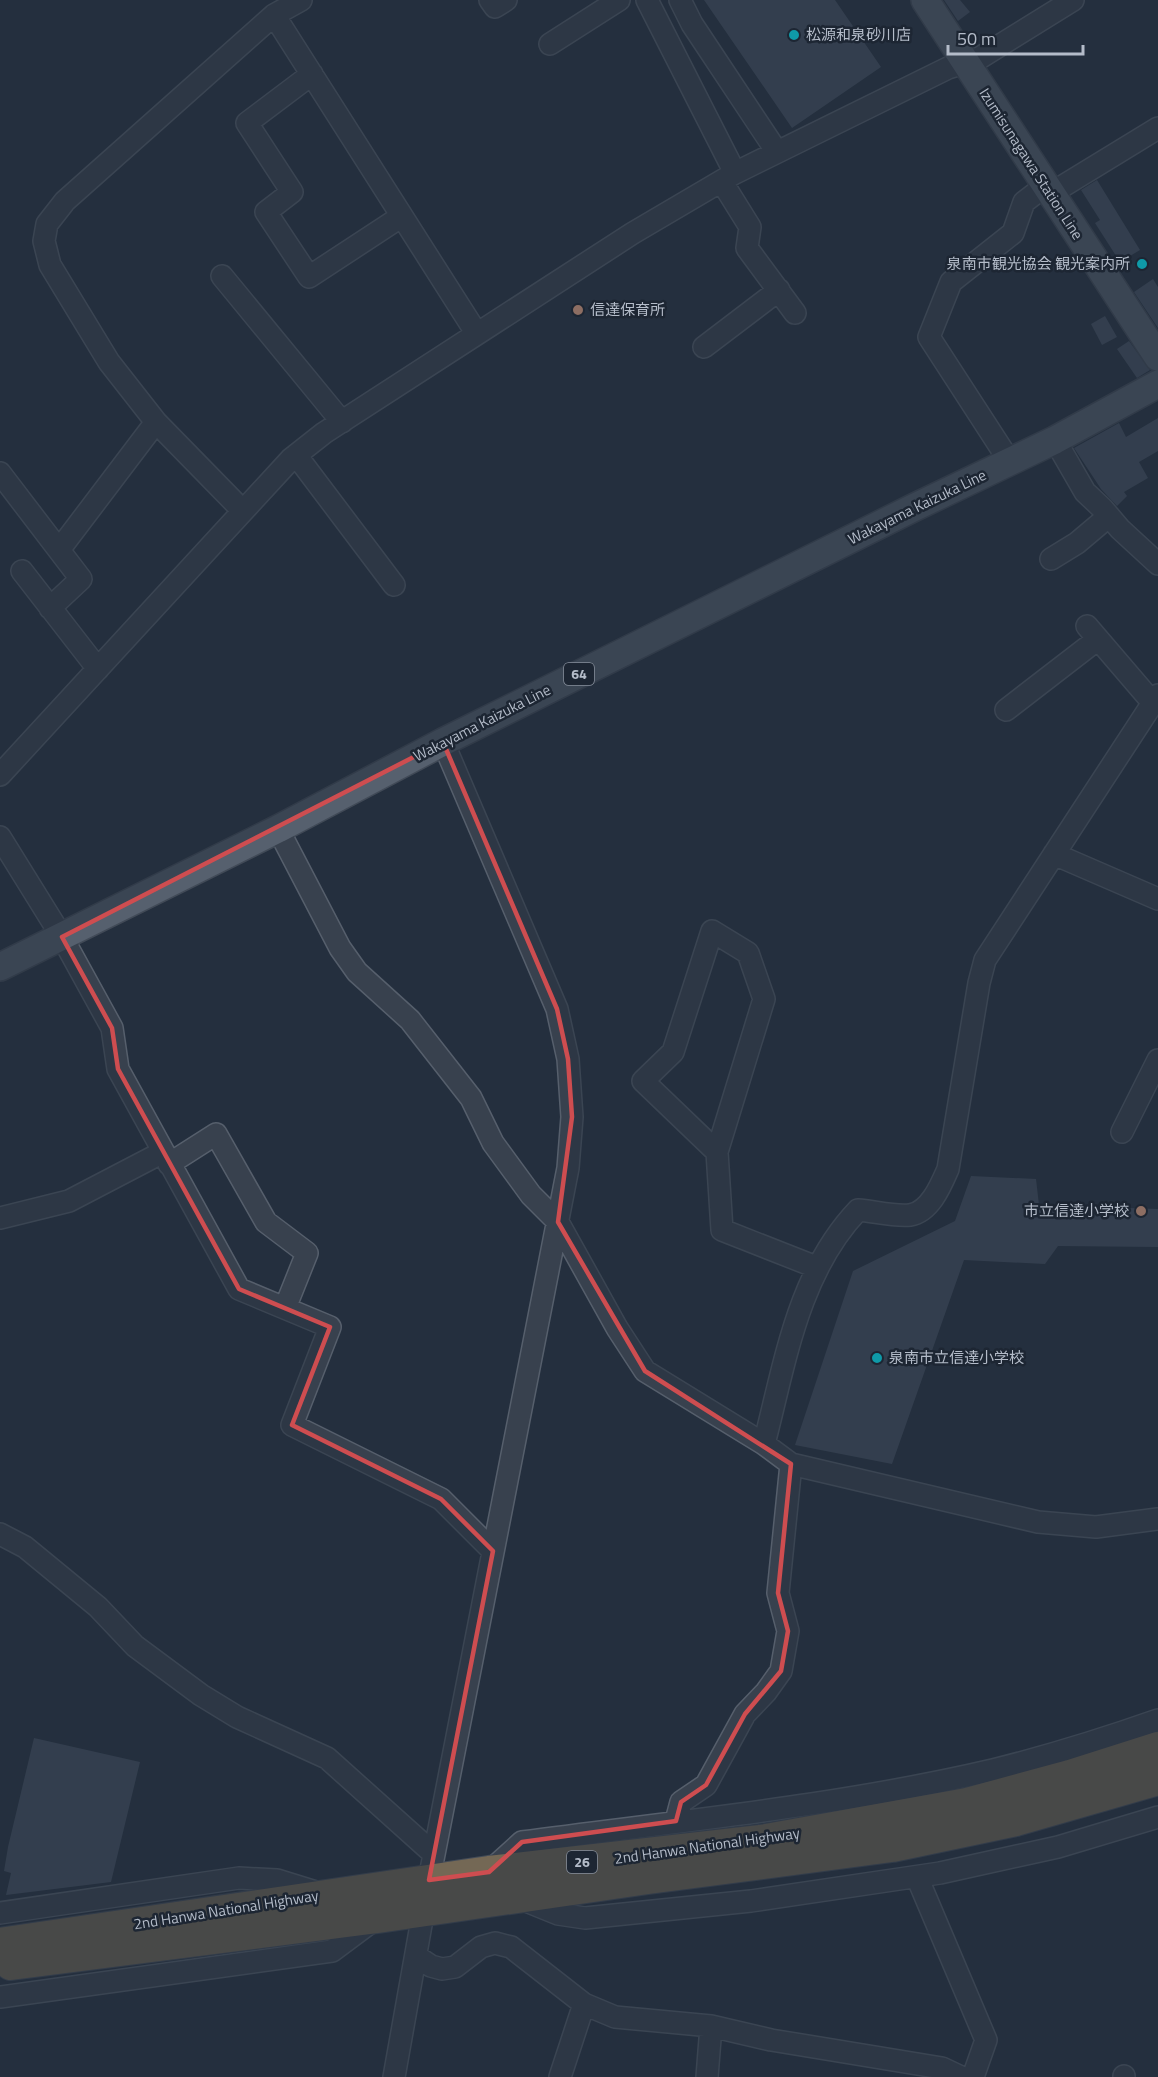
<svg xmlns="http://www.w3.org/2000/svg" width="1158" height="2077" font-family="'Titillium Web','Noto Sans JP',sans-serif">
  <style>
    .building { fill: #455162 }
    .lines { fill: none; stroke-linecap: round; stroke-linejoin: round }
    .minor-casing { stroke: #565f6c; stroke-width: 24 }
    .major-casing { stroke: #414a57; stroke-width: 30 }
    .highway-casing { stroke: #434c59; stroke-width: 34 }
    .minor { stroke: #38414e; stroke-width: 21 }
    .major { stroke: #56606e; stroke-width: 27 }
    .highway { stroke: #746855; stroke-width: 32 }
    .marked { fill: none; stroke: #ce4d50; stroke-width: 4.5; stroke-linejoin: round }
    .culture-dot { fill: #0f9aa8; stroke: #1d2633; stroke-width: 2 }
    .education-dot { fill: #8d6e63; stroke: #1d2633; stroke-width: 2 }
    .labels { text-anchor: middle; stroke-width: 5; stroke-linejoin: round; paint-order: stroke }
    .shield { fill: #1d2633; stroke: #878f9c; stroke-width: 1.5 }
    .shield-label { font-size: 14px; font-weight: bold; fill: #b4bcc9 }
    .poi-label { font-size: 15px; fill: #b4bcc9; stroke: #1d2633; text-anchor: start }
    .street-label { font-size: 15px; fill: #b4bcc9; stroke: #1d2633 }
  </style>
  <rect width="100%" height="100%" fill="#242f3e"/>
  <path class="building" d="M704,0H835L881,67L792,128Z
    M944,0H960L970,12L958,21Z
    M1097,180L1140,250L1120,262L1095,223L1100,220L1081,190Z
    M1153,279L1158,287V328L1134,292Z
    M1105,316L1117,337L1102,345L1091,324Z
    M1129,341L1150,370L1137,378L1117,349Z
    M1158,418V451L1139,462L1148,478L1124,492L1127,496L1117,506L1101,489L1074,448L1119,423L1126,437Z
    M971,1176L1036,1179L1039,1205L1158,1209V1247L1058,1246L1045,1264L964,1260L892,1464L795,1445L853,1271L955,1221Z
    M34,1738L140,1762L111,1882L6,1895L11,1873L4,1871L8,1847Z"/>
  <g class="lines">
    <g class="minor-casing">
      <path id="minor" d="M490,0L495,7L506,0
        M647,0L735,173
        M680,0L692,24L777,152
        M274,15L477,334
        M550,44L619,0
        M312,74L247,123L292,192L266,212L309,277L402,216
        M722,182L750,227L747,248L795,313
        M1050,194L1158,128
        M222,276L342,422
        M704,347L779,290
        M1055,440L1085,492L1103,509L1120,529L1158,564
        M296,455L394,585
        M1010,462L929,337L951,282L1013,233L1024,202L1045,186
        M0,473L81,579L50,608
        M243,511L156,422L109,362L50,265L44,241L47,224L65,201L274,15L301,0
        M59,550L156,422
        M1051,559L1077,543L1109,516
        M22,571L98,669
        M1087,626L1153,703
        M1006,710L1098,639
        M0,775L291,459L324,433L633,233L735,173L948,68L978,59L1073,0
        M278,829L340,948L357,972L410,1020L471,1098L493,1143L531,1195L558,1222L617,1328L645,1371L764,1444L791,1464L1038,1522L1096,1527L1158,1519
        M0,837L62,937L112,1028L118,1069L239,1289L330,1327L292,1425L441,1499L493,1551
        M1054,854L1158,899
        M1122,1132L1158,1060
        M717,1152L643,1081L673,1052L712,931L748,953L764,999L717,1152L722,1230L816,1267
        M169,1164L216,1134L266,1222L307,1253L285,1308
        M0,1218L69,1201L163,1152
        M764,1444C785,1363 798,1273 858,1210C873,1211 895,1217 910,1215C930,1212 941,1185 948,1169L979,983L985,960L1158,695
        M0,1534L25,1547L98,1607L135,1646L201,1695L237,1717L327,1758L434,1854
        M676,1821L681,1802L706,1785L745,1714L766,1692L781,1671L788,1631L778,1593L791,1464
        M489,1872L522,1842C679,1821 839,1806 993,1770C1049,1756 1104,1739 1158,1720
        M917,1877L986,2040L973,2077
        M521,1899L558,1914L585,1918L751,1901L940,1873L1058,1847L1158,1817
        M0,1913L239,1878L277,1880L319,1893
        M416,1956L431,1966L442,1969L455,1967L481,1947L495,1943L511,1947L584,2004L615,2017L711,2026L771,2040L942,2068L961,2077
        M0,1997L332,1951L375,1919
        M394,2077L429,1880L568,1168L572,1117L568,1059L557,1009L443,742
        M560,2077L584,2004
        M707,2077L711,2026
        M1124,2077V2076"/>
    </g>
    <g class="major-casing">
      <path id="major" d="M925,0L1158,357
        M0,967L278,829L443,742L915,507L1055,440L1158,384"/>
    </g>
    <g class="highway-casing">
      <path id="highway" d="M0,1944L489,1872L761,1841L967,1804L1070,1776L1158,1748
        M11,1964L378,1917L648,1878L892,1846L1016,1820L1158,1779"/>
    </g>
    <use href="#minor" class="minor"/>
    <use href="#major" class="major"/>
    <use href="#highway" class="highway"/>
  </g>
  <path d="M0 0H1158V2077H0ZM443,742L557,1009L568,1059L572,1117L558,1222L645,1371L791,1464L778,1593L788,1631L781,1671L745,1714L706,1785L681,1802L676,1821L522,1842L489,1872L429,1880L493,1551L441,1499L292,1425L330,1327L239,1289L118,1069L112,1028L62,937Z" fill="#242f3e" fill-opacity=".55" fill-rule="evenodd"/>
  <path class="marked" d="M443,742L557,1009L568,1059L572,1117L558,1222L645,1371L791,1464L778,1593L788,1631L781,1671L745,1714L706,1785L681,1802L676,1821L522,1842L489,1872L429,1880L493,1551L441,1499L292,1425L330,1327L239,1289L118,1069L112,1028L62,937Z"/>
  <g class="culture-dot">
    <circle cx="794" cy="35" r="6"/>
    <circle cx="1142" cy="264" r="6"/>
    <circle cx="877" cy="1358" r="6"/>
  </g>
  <g class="education-dot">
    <circle cx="578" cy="310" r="6"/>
    <circle cx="1141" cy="1211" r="6"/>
  </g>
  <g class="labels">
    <g class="shield">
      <rect x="564" y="663" width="30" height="22" rx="4.5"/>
      <rect x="567" y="1851" width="30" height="22" rx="4.5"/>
    </g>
    <g class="shield-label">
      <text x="579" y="679">64</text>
      <text x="582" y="1867">26</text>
    </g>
    <g class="poi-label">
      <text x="806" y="40">松源和泉砂川店</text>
      <text x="1130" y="269" text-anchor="end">泉南市観光協会 観光案内所</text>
      <text x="590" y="315">信達保育所</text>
      <text x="1129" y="1216" text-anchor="end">市立信達小学校</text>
      <text x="889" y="1363">泉南市立信達小学校</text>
    </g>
    <g class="street-label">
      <text transform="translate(1031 164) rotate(57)" y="5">Izumisunagawa Station Line</text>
      <text transform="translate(917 507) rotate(-26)" y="5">Wakayama Kaizuka Line</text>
      <text transform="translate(482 723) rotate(-27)" y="5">Wakayama Kaizuka Line</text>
      <text transform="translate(707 1846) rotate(-8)" y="5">2nd Hanwa National Highway</text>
      <text transform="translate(226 1910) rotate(-9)" y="5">2nd Hanwa National Highway</text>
    </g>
  </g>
  <path d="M948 45v9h135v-9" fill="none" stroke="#b4bcc9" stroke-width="3"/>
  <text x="957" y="45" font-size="18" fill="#b4bcc9" stroke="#1d2633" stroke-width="4.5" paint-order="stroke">50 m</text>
</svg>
